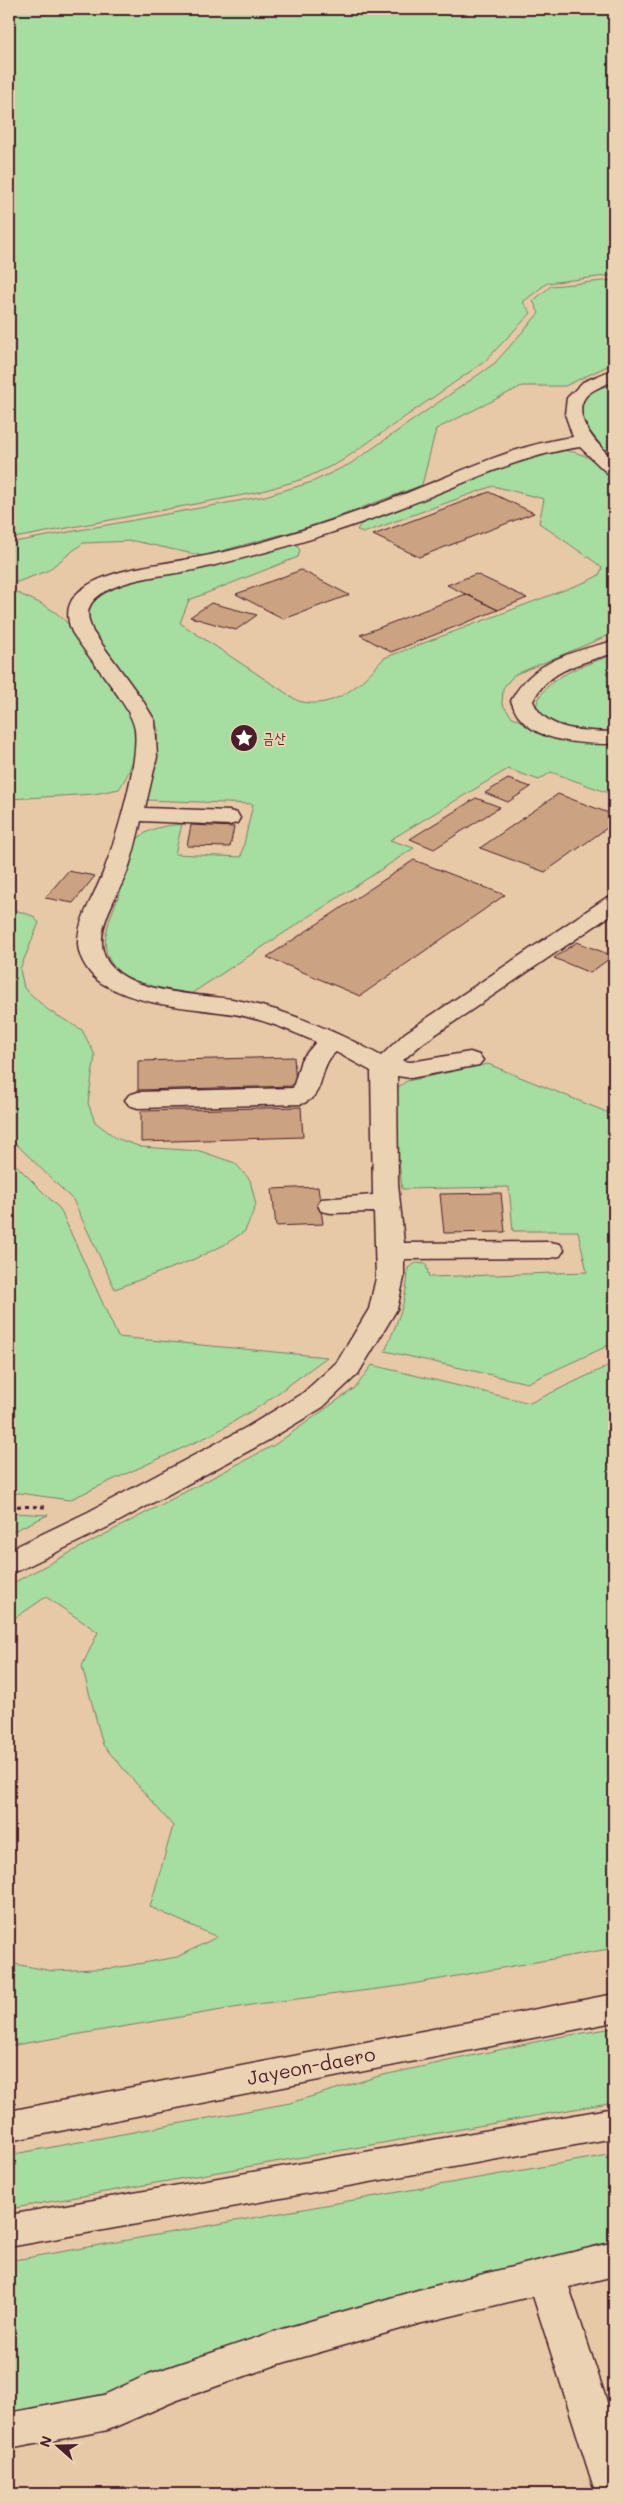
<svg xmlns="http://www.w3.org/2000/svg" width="623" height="2503" font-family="Mali,'Poor Story',sans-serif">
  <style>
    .green { fill: #a6dda1; stroke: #787e66 }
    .building { fill: #cba282; stroke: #4a1f2b }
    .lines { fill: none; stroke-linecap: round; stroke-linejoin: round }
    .minor-casing { stroke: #4a1f2b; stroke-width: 3 }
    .major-casing { stroke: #4a1f2b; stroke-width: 3 }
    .path { stroke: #4a1f2b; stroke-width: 3; stroke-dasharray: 4 4; stroke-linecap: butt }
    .minor { fill: #ebd2b3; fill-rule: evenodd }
    .major { fill: #ebd2b3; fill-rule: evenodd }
    .labels { text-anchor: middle; stroke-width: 4; stroke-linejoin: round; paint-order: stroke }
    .far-poi-label { font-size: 14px; fill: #4a1f2b; stroke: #ebd2b3; text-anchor: start }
    .near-street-label { font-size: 19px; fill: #4a1f2b; stroke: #ebd2b3 }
  </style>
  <rect width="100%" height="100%" fill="#e7c9a8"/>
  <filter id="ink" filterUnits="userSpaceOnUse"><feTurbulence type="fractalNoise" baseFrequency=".02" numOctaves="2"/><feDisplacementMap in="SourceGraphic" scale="10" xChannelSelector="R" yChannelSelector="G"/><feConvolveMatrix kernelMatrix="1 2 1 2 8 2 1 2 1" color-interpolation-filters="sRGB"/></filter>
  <g filter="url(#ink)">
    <path class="green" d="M9,9H614V275L547,283L523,302L531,313L484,362L340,462L303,479L259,492L9,539Z
      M614,280V363L565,386H522L436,429L422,485L313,526L203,556L134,541L83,543L47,571L9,585V543L265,496L312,482L350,464L495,363L539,313L533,301L551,286Z
      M614,378V463C595,448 581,426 580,401L594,389Z
      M561,450C588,453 593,461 614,476V633L514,675L503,688L502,704L511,716L534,728L603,742H614V795L551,772L539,780L508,769L390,840L414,848L189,995C171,991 153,989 137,982C87,961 108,924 122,887C128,872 132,855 137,839C151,827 164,826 182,824L175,854L241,857L253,804L147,800L156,759L158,729L151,712L83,618L96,594L113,585L294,542L300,550L298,557L189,600L180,623L298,701C335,711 361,684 384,658L588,581L599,575L602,568L595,562L539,523L544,499L493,486L363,533L357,530L360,525L371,518L523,458Z
      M9,589C25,597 46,604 60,616C79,632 126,700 134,723C141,744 131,772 119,789L94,794L9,799Z
      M614,655V733C585,733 557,731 536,709C538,678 589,663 614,655Z
      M9,908L33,916L39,923L20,969L24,988L48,1010L82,1030L95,1055L88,1103L95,1122L116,1138L141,1147L200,1151L235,1163L250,1180L256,1205L245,1231L224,1245L190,1261L115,1289L73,1200L9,1137Z
      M488,1064L614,1115V1343L527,1383L385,1351C397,1323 408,1298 408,1268L416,1263L426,1264L429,1277L587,1272L578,1231H513L509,1187L402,1189L394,1115L398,1087L407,1081Z
      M9,1158L60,1209L118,1337L327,1357L263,1404L213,1434L69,1500L19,1493L9,1494Z
      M614,1363V1948L401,1986L257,2004L9,2046V1963L53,1971L115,1968L177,1957L217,1937L150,1907L173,1826L103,1745L82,1666L98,1632L46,1597L9,1622V1585L276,1444L356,1387L372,1365L530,1403Z
      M16,1513L48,1515L9,1533V1514Z
      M614,2028V2102L9,2209V2155L290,2103L379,2076L558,2037Z
      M614,2154V2244L359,2306L260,2338L97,2398L9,2413V2261Z"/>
    <path class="building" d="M489,492L534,513L419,557L373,535Z
      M301,570L349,595L284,619L236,594Z
      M476,574L527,598L498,610L447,585Z
      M466,594L498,610L391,652L360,635Z
      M211,603L257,615L236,630L190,617Z
      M508,779L531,787L508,802L485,793Z
      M558,794L614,815V823L545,872L480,848Z
      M476,798L500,807L434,849L410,839Z
      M191,825L234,827L230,847L187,846Z
      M414,860L505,895L360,996L267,957Z
      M68,871L95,876L73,903L45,898Z
      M577,942L613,956L590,973L554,958Z
      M294,1057L296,1086L138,1090V1061Z
      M301,1107L303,1137L141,1142V1111Z
      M318,1187L323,1224L276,1226L272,1189Z
      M501,1193L505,1232L444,1233L440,1194Z
      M46,2489V2494H9V2493Z"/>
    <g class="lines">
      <g class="minor-casing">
        <path id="minor" d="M614,369V381C605,385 589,390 584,399C572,420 601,448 614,460V475L607,473L580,447C516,456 458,487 398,509C334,534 270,552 203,568C170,576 130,576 101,594C85,605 86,616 93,632L143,701L155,721L157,757L145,808L229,811L237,813L240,818L237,823L229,825L141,821C137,838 133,856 127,872C118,895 101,919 102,944C104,993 197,994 232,999C247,1002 262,1006 276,1010C313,1022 347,1037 381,1056L405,1033L606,898L614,896V913L423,1043L402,1061L411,1062L470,1052L479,1055L483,1060L479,1065L411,1078L397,1076L398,1184L404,1243L550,1242L560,1244L564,1250L560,1256L550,1258L404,1259V1278L397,1309L358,1374L323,1407L267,1441L110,1526L20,1570L9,1573V1550L88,1512L247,1427L303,1393L337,1362L369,1309L376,1278L374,1212L331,1213L321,1211L318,1205L321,1199L373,1195L371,1071L336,1052C317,1066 327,1097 301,1104L138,1108L129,1105L125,1100L129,1095L138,1092L293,1088L301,1060L316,1042C290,1030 262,1019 234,1014C189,1007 143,1007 103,984C90,976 78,958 78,943C78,918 95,895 103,873C116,839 139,764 135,730C132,706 87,657 72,632C64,612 68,597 88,585C119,567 160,565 194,558C228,552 261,543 293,533C336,520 378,505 419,488C469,468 519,444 573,437L565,414L567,398L583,382Z
          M614,641V653C584,662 547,670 533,701C545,732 586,731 614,732V744C585,744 540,743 520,718C515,713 514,707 511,701C531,661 574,651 614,641Z
          M614,2242V2276L569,2287L614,2423V2494H597L593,2485L533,2296L418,2324L279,2364L175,2401L108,2430L9,2449V2413L104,2395L149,2374L279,2330L418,2290Z"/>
      </g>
      <g class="major-casing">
        <path id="major" d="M614,1994V2022L9,2141V2111Z
          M614,2108V2138L9,2247V2215Z"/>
      </g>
      <path class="path" d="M9,1506L48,1507"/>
      <use href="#minor" class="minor"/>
      <use href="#major" class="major"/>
    </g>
  </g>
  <defs>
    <g id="sight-disc" transform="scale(1.4375)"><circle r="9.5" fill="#4a1f2b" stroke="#ebd2b3"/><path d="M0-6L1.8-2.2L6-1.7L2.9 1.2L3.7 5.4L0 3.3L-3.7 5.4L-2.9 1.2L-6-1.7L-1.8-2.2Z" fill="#fff"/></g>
  </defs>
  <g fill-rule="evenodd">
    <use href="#sight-disc" x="244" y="738"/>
  </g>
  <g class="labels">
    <g class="far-poi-label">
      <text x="263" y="743">금산</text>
    </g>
    <g class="near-street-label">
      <text transform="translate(311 2066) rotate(-11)" y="7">Jayeon-daero</text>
    </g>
  </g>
  <rect width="623" height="2503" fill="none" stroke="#ebd2b3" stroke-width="30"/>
  <rect x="15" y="15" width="593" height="2473" fill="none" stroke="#4a1f2b" stroke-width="2" filter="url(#ink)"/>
  <g transform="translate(58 2446) rotate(290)" stroke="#ebd2b3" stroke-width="4" paint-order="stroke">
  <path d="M0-4L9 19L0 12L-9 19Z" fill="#4a1f2b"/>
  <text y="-8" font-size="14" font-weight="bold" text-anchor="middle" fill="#4a1f2b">N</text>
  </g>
</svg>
